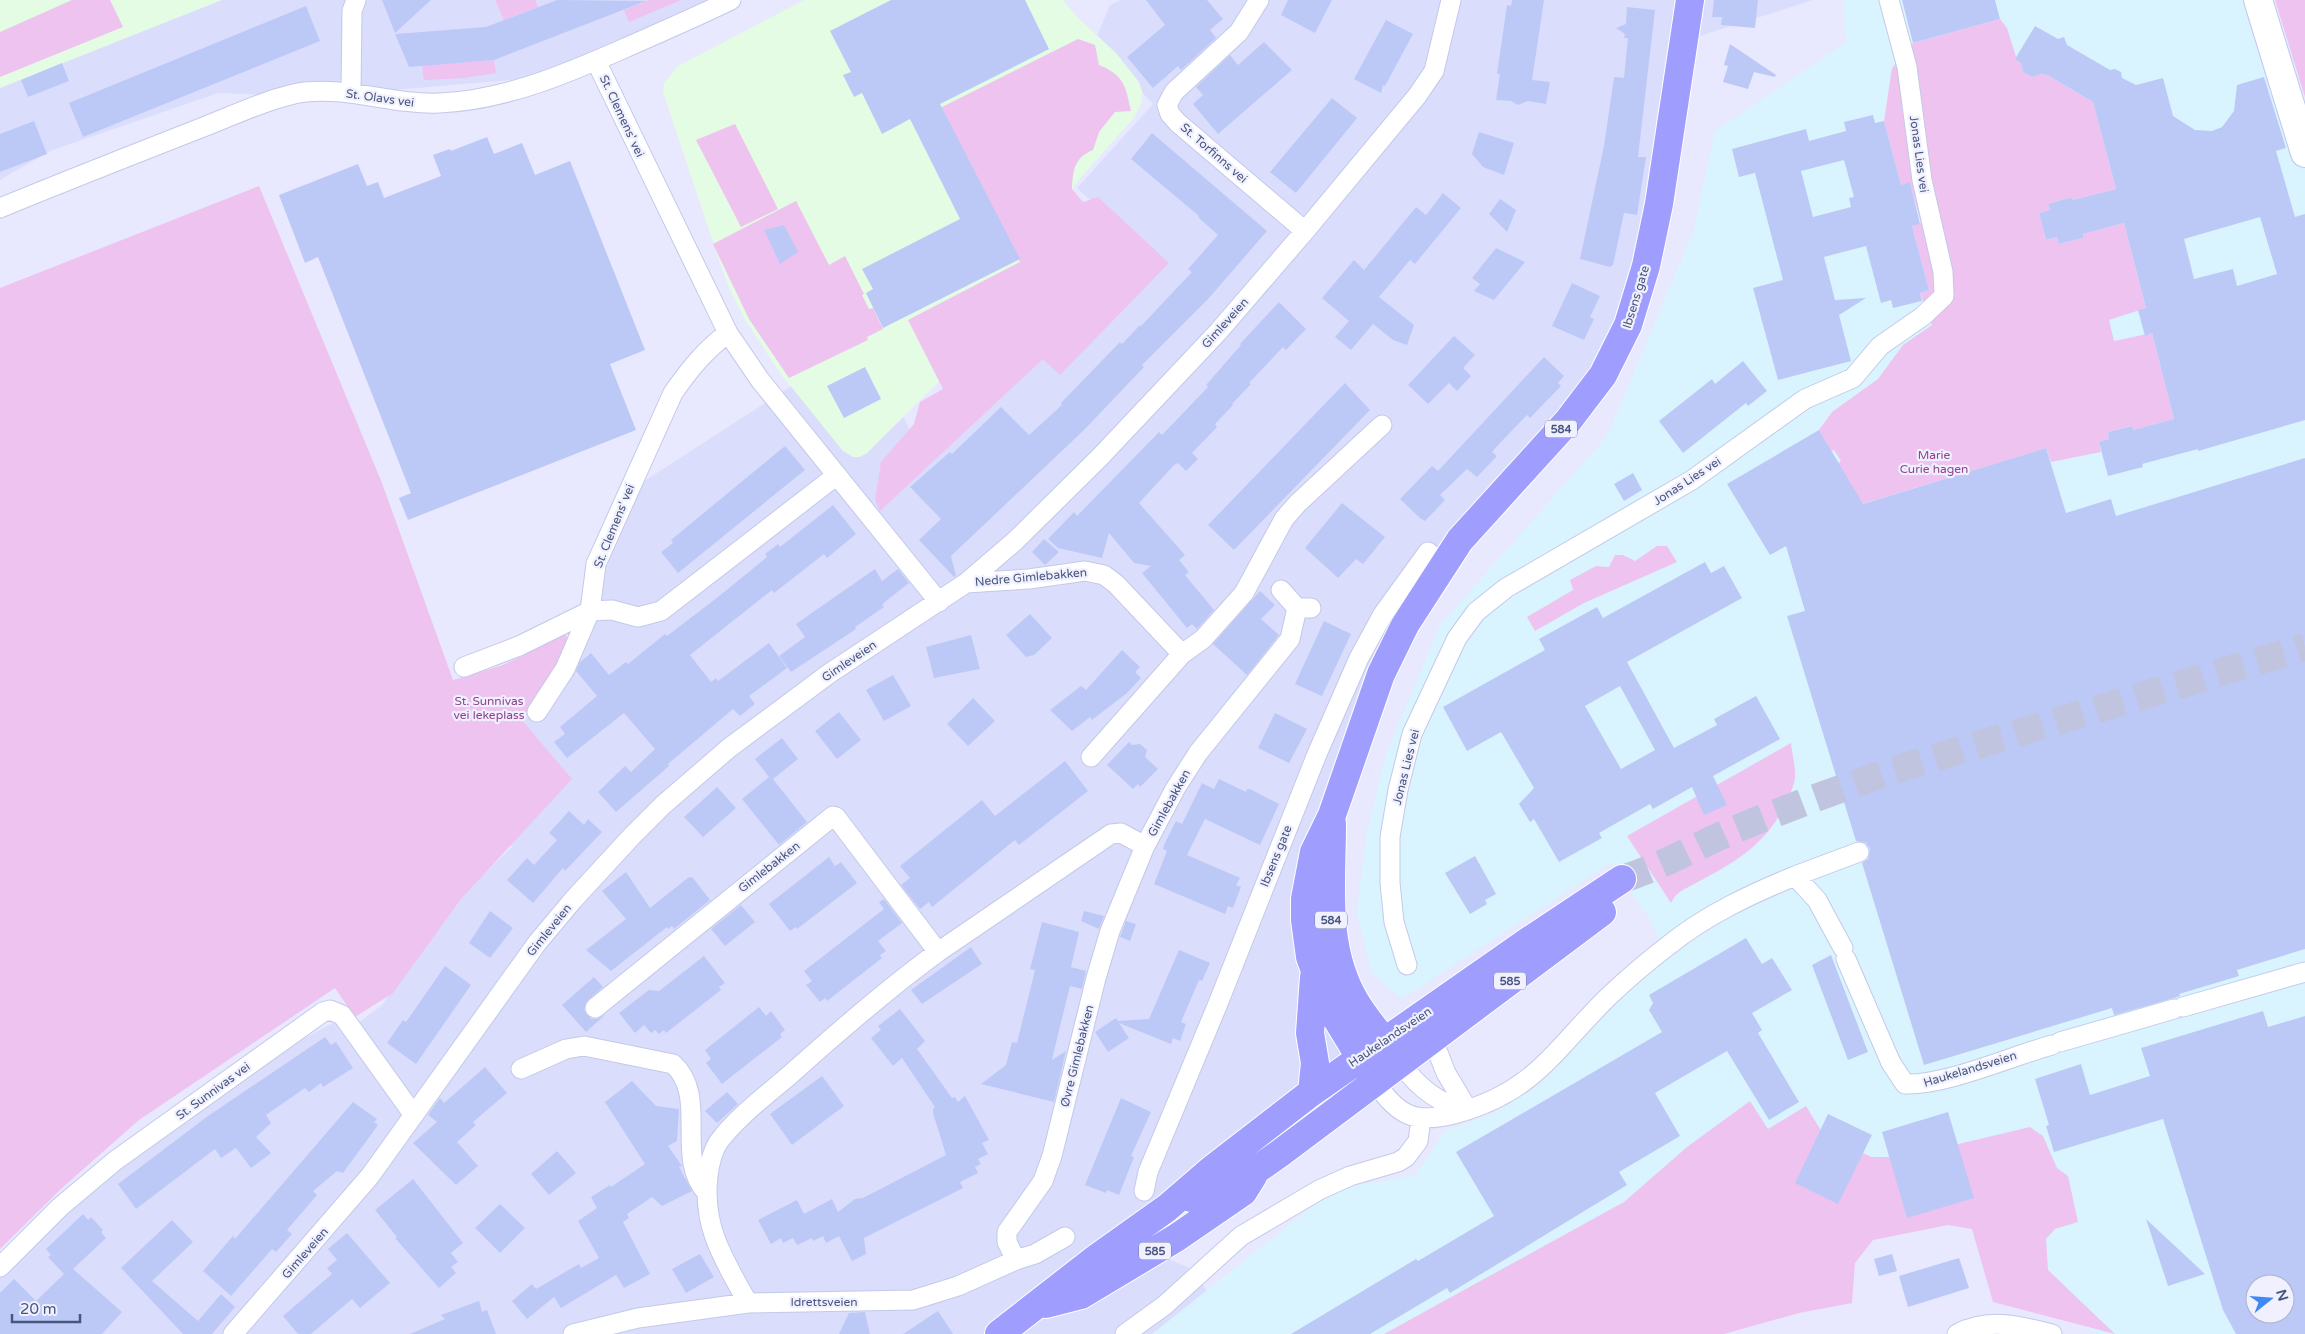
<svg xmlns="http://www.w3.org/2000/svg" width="2305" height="1334" font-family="'Varela Round',sans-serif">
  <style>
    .residential { fill: #dbddfc }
    .education { fill: #e4fbe4 }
    .medical { fill: #d9f4fe; fill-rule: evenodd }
    .green { fill: #eec3ef }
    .building { fill: #bcc9f7; fill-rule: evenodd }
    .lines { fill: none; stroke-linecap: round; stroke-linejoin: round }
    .primary-tunnel { stroke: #c0c4de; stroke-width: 28; stroke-dasharray: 28 14; stroke-linecap: butt }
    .street-casing { stroke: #c3c9e8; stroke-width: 21 }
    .secondary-casing { stroke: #c0c7ed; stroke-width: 30 }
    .primary-casing { stroke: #fff; stroke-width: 30 }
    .street { stroke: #fff; stroke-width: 19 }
    .secondary { stroke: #fff; stroke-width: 28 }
    .primary { stroke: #9f9eff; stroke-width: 28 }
    .labels { text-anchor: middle; stroke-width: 4.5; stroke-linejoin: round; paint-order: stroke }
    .shield { fill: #f0f0ff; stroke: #7a84a4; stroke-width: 1 }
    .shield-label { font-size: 11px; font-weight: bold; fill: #48567d }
    .street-label { font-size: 12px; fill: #48567d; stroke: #f0f0ff }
    .park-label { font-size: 12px; fill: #91438a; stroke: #f0f0ff }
  </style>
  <rect width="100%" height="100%" fill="#e8e8ff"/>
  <path class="residential" d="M213,0H733L591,73L312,97L218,93L50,151L0,180V88Z
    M1121,0H1813L1700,36L1603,382L1436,579L1296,923L1347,1064L1129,1244L1188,1267L1242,1334H0V1276L76,1202L156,1141L296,1043L333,1023L357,1024L382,1005L470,887L512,847L459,760L588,620L632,489L864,339L921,452L1141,246L1077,188L1153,104L1095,41L1110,5Z"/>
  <path class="education" d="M0,0H222L0,88Z
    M804,0H1063L1078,18L1116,53L1139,82L1142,92L1141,104L1133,119L1076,183L982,339L867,453L860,457H853L843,451L780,373L744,318L729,288L718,257L663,92L664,83L678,66Z"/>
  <path class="medical" d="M1844,0H2259L2305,150V1334H2100L2059,1314L2007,1184L1420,1334H1152L1334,1189L1415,1175L1445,1131L1494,1113L1541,1084L1593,1024L1665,951L1650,920L1611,863L1402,999L1372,973L1357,913L1366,837L1385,757L1440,625L1607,436L1693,232L1715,131L1845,43ZM2255,1284H2285V1314H2255Z"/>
  <path class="green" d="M72,0H110L123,27L0,77V32Z
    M495,0H535L538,7L504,20Z
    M650,0H681L629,22L624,10Z
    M2275,0H2305V97Z
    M2000,19L2007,28L2017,60L2021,63L2023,72L2032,77L2042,74L2049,76L2093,102L2116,189L2073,200L2072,197L2048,204L2050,210L2039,213L2046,240L2057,237L2059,244L2083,238V234L2124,223L2146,308L2109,320L2114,341L2152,333L2174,419L2133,430L2131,426L2108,432L2109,439L2099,442L2101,452L2051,462L2046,448L1859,505L1838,463L1841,461L1834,450L1831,451L1819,430L1832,412L1878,379L1903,345L1932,325L1920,293L1929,290L1912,226L1921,223L1910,183L1901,185L1884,121L1892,68L1913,43Z
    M1078,39L1095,45L1099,65C1125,76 1125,86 1131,111L1115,112L1099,132L1093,150C1074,158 1073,170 1072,189L1083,202L1098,197L1169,263L1060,375L1043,359L880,511L875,500L881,462L914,424L920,402L943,389L908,320L1020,262L940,108Z
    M494,60L496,73L465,78L424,80L422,65Z
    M735,124L778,209L741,227L696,140Z
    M259,186L382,483L453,680L503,665L566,634L569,649L521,719L572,779L461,899L393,993L355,1017L335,988L139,1120L62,1188L0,1249V288Z
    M796,201L829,265L845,256L864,294L862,295L869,309L873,308L883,329L867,337L868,340L789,378L749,319L713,244Z
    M1657,546H1667L1677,562L1584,603L1535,631L1527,617L1573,590L1570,580L1596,566L1609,567L1615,555H1623L1635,561Z
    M1791,743C1792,754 1796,767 1795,778C1794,787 1788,798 1784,807C1761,852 1724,868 1681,891L1675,896L1671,903L1627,836Z
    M1750,1101L1768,1129L1806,1106L1825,1137L1872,1157H1904L2030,1127L2043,1136L2057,1168L2068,1176L2078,1222L2055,1229L2046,1239L2048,1270L2115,1334L1993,1302L1972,1229L1948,1225L1873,1240L1855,1263L1852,1303L1799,1313L1724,1334H1384L1624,1202L1687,1147Z"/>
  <path class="building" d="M382,0H431L395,33Z
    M557,0L646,1L494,60L409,67L395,34L486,27Z
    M891,0H1025L1049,49L940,104L1020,259L883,328L866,293L873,289L862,269L960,219L910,119L882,134L862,93L854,97L843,75L851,72L830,31Z
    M1146,0H1207L1223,19L1210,30L1216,38L1181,70L1178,66L1153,88L1127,57L1165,25Z
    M1288,0H1332L1315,33L1281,15Z
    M1512,0H1544L1532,80L1550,82L1546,104L1528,101L1518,105L1511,101L1496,100L1500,74H1497L1507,5L1511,6Z
    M1714,0H1758L1755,28L1721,25L1722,17H1712Z
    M1902,0H1995L2000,19L1913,43Z
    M306,6L320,41L83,137L69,103Z
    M1627,7L1655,10L1638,157H1646L1637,215L1624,213L1613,265L1610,267L1580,259L1604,146L1614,77L1624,78L1628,38H1624L1625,34L1616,28L1626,24Z
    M1386,20L1413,34L1385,86L1383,85L1381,93L1354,79Z
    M2035,26L2058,39L2064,37L2067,45L2110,70L2115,69L2121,72L2122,78L2136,85L2163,78L2173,116L2195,130L2212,131L2222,127L2234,111L2237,85L2264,77L2286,148L2276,151L2295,217L2305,214V420L2198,451V449L2142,464L2143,467L2108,476L2099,442L2109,439L2108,432L2132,426L2133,430L2174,419L2152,333L2145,336L2138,310L2146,308L2124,223L2083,234V238L2059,244L2057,237L2046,240L2039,213L2050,210L2048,204L2072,197L2073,200L2116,189L2093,102L2049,76L2042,74L2032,77L2023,72L2021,63L2015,59ZM2260,217L2277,274L2237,286L2233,269L2194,279L2184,239Z
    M1264,42L1292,70L1218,134L1193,104L1203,95L1196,87L1230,55L1238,65Z
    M1730,44L1776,75L1775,77L1754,72L1748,89L1723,82L1728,66L1724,65Z
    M62,63L69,81L28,97L21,80Z
    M1332,98L1357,118L1296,193L1270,172Z
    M1873,115L1875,123L1884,121L1901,185L1910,182L1920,224L1912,226L1929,290L1920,293L1922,301L1893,308L1891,300L1881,303L1866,246L1824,257L1835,300L1866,298L1839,315L1851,361L1778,380L1753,288L1783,280L1755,173L1739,177L1732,149L1806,129L1809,141L1846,131L1844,122ZM1844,160L1854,197L1849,198L1851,207L1813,217L1801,171Z
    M34,121L47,154L0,172V134Z
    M1479,132L1514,143L1504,175L1483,167L1472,154Z
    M1152,133L1267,231L1209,298L1142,365L1144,367L1085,429L951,556L956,576L954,577L919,540L941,519L910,487L950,452L952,454L1001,407L1029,435L1062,405L1061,403L1120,342L1122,344L1140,325L1141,326L1192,272L1188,269L1218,235L1198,217L1199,216L1131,159Z
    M487,137L494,154L522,143L535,175L570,161L645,350L610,364L636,430L408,520L399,498L411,493L318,257L305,263L279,195L358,164L367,186L378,182L384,198L441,176L433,155L450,149L451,151Z
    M1443,193L1461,208L1415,264L1410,260L1379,297L1414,325L1407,345L1393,340L1373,324L1351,350L1335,337L1349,321L1322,298L1354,260L1364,270L1416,207L1426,215Z
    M1500,199L1516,210L1507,232L1489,214Z
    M784,225L798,252L780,264L764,230Z
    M1496,248L1525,262L1494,300L1474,291L1480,284L1472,278Z
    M1572,283L1600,296L1590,317L1594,319L1584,340L1552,326Z
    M1279,302L1306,329L1286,350L1283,347L1249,383L1251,384L1232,404L1233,405L1215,424L1217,427L1192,453L1198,459L1186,471L1178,463L1174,465L1139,503L1185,555L1179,560L1189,572L1185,575L1214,610L1197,629L1192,624L1187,628L1142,573L1151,566L1134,563L1109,533L1102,558L1058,548L1048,539L1074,512L1077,516L1159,432L1162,435L1208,387L1206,385L1241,345L1240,344Z
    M1454,336L1475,355L1463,368L1471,376L1457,391L1449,383L1428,404L1408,385Z
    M1544,357L1564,376L1558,383L1561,386L1530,418L1527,415L1499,444L1492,452L1497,456L1477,477L1467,469L1440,495L1445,500L1425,521L1420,518L1400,499L1432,466L1438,471Z
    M1743,361L1767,391L1748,406L1746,403L1683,453L1659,421L1712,379L1715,384Z
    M865,367L881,399L844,418L827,386Z
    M1345,383L1370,410L1234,550L1208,525Z
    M1819,430L1863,504L2046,448L2066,513L2111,499L2116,516L2305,458V949L2237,970L2239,976L2179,994L2180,996L2174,998L2114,1015L2112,1008L1924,1065L1862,863L1868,859L1870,849L1866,843L1856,841L1787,616L1805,611L1786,546L1770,555L1727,484Z
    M785,446L805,470L678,573L661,552L673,543L671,540Z
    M1633,473L1642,490L1624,501L1614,484Z
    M1342,503L1385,537L1363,564L1356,559L1338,578L1305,548Z
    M833,505L856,534L827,558L824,554L774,593L772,590L690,655L711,682L716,678L718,681L769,643L787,668L749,696L755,704L740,716L733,709L668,764L669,766L616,812L598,792L625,766L631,772L655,749L624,713L567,758L554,742L565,734L560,727L597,696L576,671L580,662L591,653L609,675L626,662L628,664L665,634L667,636L718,597L767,557L765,554L778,544L780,547Z
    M1044,539L1059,552L1045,565L1032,552Z
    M1705,562L1711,573L1724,566L1742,598L1627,662L1674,748L1717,725L1714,719L1756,696L1780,739L1713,776L1727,805L1704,815L1692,787L1653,809L1650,804L1599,833L1602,838L1559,862L1534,819L1530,822L1519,804L1534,788L1501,732L1467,751L1443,707L1545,650L1539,639L1597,607L1603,618ZM1620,686L1655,750L1621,769L1585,706Z
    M875,569L882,581L898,569L909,583L886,601L882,605L884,607L855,627L856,629L791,672L779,656L805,637L796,624Z
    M1260,591L1275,605L1261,619L1279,635L1247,675L1213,644Z
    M1030,614L1052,638L1034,655L1026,657L1006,635Z
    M1324,621L1351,634L1322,696L1295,684Z
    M971,635L980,669L934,678L926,647Z
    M1122,650L1140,667L1135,672L1141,678L1127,693L1092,720L1090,717L1072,731L1050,710L1081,686L1086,690Z
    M893,675L911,706L884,721L866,690Z
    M973,698L995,721L968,746L947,724Z
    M839,712L861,740L837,759L815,731Z
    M1275,713L1307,729L1289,763L1258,748Z
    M782,738L798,759L773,779L807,822L779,845L742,799L769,777L755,759Z
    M1129,742L1132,745L1140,744L1147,750L1145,757L1158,769L1140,787L1138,784L1133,789L1107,765Z
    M1065,761L1088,791L1019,845L1015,840L932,907L929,902L920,909L901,885L910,878L900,866L982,800L995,816Z
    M1219,779L1246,792L1247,789H1250L1279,804L1260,845L1205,819L1187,855L1240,878L1236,885L1241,887L1233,908L1228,906L1225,914L1154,884L1167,851L1163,849L1165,843L1176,821L1182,824L1202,783L1214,789Z
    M717,787L736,808L703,837L684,817Z
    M569,811L584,825L588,819L602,832L565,871L563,868L533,903L507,880L527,858L534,865L557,840L549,833Z
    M1475,856L1496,894L1485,900L1487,904L1470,914L1445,873Z
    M829,857L835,866L841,862L857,883L797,929L796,927L790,931L769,904Z
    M626,872L650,908L689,877L693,878L710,900L674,929L672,926L668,929L667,927L611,971L586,950L626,919L602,891Z
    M884,899L902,923L878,941L886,951L880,955L882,958L827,1001L825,998L820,1002L806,985L812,981L804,971L884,909L879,902Z
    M741,905L755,922L725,946L711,929Z
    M490,911L513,928L490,958L469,943Z
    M1084,911L1104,916L1099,929L1081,921Z
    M1126,921L1136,924L1130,941L1120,937Z
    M1042,922L1079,932L1071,967L1086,971L1082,989L1070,986L1054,1051L1052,1060L1066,1051L1054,1102L981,1084L1006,1065L1012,1042L1017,1043L1035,970L1030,969Z
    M1746,938L1762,964L1772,958L1792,990L1752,1013L1762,1030L1758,1033L1799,1102L1769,1120L1727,1051L1655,1093L1680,1136L1619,1172L1627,1185L1450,1293L1447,1288L1370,1334H1291L1416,1259L1418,1261L1494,1216L1456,1152L1662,1032L1649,1010L1653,1003L1649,995Z
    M971,947L982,964L922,1004L911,990Z
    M1179,950L1210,963L1202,981L1199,980L1181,1022L1186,1024L1180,1041L1173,1038L1171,1044L1119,1023L1129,1038L1108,1052L1095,1032L1116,1018L1118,1021L1149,1019Z
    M1831,955L1868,1052L1848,1060L1812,965Z
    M704,956L725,983L719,987L721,990L666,1033L664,1030L659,1034L655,1030L651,1033L644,1025L635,1033L619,1013L649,990L659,991Z
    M445,966L471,985L416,1064L387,1043L403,1020L406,1022Z
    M594,977L603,987L588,1000L584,1010L591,1019H597L605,1015L586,1032L562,1005Z
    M759,1007L766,1016L771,1011L785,1030L780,1034L782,1037L722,1084L706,1063L711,1059L705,1050Z
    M900,1009L925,1041L917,1049L952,1098L955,1097L958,1102L965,1096L989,1140L982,1143L988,1154L978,1159L981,1164L975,1167L978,1173L960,1182L963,1188L864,1238L866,1254L852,1261L839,1236L826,1243L823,1236L813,1241L812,1238L797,1245L793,1238L783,1243L781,1238L771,1244L758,1220L797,1200L804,1214L832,1199L838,1212L855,1199L863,1198L946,1155L933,1113V1109L935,1107L902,1058L893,1066L871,1038L881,1030L878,1026Z
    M2263,1011L2268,1027L2305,1016V1334H2236L2223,1310L2163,1119L2054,1152L2046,1126L2049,1125L2035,1079L2081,1064L2090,1095L2150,1076L2141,1048ZM2255,1284H2285V1314H2255Z
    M325,1037L331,1045L336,1042L353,1068L323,1087L321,1083L309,1092L305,1088L266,1115L271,1123L256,1137L271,1153L251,1168L236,1148L221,1158L215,1149L136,1209L118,1184L208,1116Z
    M485,1067L507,1093L473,1122L476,1125L457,1142L478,1166L456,1185L413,1143L437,1122L428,1115L440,1098L444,1103Z
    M822,1076L844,1106L792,1145L770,1114Z
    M632,1081L656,1106L679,1109L677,1141L668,1146L682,1166L679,1167L692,1191L662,1206L652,1197L627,1214L629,1218L623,1222L650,1274L624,1288L616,1275L561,1308L554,1297L527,1319L512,1301L532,1284L536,1289L579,1264L581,1268L599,1258L578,1221L597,1208L591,1197L610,1185L611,1187L645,1164L605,1102Z
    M727,1092L738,1104L717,1123L705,1111Z
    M1121,1098L1151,1112L1131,1156L1134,1157L1119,1195L1107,1190L1106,1193L1085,1185Z
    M353,1102L377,1119L374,1122L378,1125L343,1173L337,1171L313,1191L317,1195L287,1230L292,1234L276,1252L272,1249L231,1296L203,1271L233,1236L235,1239Z
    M1948,1112L1974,1198L1907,1218L1882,1132Z
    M1828,1114L1872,1135L1838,1204L1795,1183Z
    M557,1151L576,1173L549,1195L531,1174Z
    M413,1179L463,1243L451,1253L458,1262L451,1267L456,1273L439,1288L395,1238L397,1237L375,1210Z
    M500,1204L525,1228L500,1253L475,1228Z
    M83,1214L88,1220L91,1217L103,1230L101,1232L106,1238L73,1269L122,1312L102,1334H0V1293L14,1279L36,1301L64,1274L48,1257L51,1255L46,1249Z
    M2146,1219L2205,1274L2168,1286Z
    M172,1220L193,1242L152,1281L198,1321L221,1294L235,1307L212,1334H183L121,1268Z
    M347,1233L390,1283L360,1308L352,1299L311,1334H298L283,1316L332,1274L327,1268L337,1260L328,1249Z
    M700,1254L714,1277L686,1293L672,1269Z
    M1892,1254L1897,1271L1879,1276L1874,1259Z
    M1959,1258L1969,1288L1908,1307L1899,1276Z
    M479,1301L482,1312L487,1310L496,1334H410L445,1319L441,1315Z
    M938,1311L953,1334H903Z
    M865,1312L870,1334H839L849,1313Z"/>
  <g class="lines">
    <path class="primary-tunnel" d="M1622,879C1661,867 1696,846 1734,830C1786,808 1840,789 1894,770L2305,647"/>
    <g class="street-casing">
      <path id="street" d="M1259,0L1239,32L1174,92L1167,105L1170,114L1178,123L1305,231
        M596,61L728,333L760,380L939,602
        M351,92L352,11L356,0
        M0,208C68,180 137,153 206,126C234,115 275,96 305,92C350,87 394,105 440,103C505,100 566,74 625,48C661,32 696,17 731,0
        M966,583L1029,579L1085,571L1104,575L1116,584L1182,654
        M1281,590L1297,608H1311
        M464,667L519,646L590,611L596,564L673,393C689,370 705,350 728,333
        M537,712L565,669L590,611L612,610L638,617L661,611L837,475
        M1091,757L1182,654L1203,639L1244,593L1284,519L1298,503L1382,425
        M1795,876L1859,852
        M1846,959L1891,1063L1905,1084C1947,1085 2009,1057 2052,1045
        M1407,965L1394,922L1390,883V837L1398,790L1412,734L1457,638L1476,612L1506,588L1692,480L1805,399L1853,378L1880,346L1923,316L1944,296L1943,272L1922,180L1907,67L1889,0
        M2183,1007L2305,972
        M595,1008L833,816L836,817L938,952
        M1433,1040L1446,1073L1468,1110
        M2060,1042L2174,1009
        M1401,1064C1418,1087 1438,1104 1467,1110
        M521,1069L566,1049L584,1046L673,1064C709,1096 674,1158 707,1193
        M1375,1082C1398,1116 1415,1124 1454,1114C1535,1092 1553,1051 1608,997C1627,979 1648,961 1669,945C1706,915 1751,894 1795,876L1817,900L1843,948
        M1144,1191L1148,1172L1217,1006L1317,754L1359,658L1383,614L1428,552L1444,564
        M1016,1260L1007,1242V1232L1043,1181L1052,1156L1096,978L1110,931L1145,846L1175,789L1198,753L1290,639L1297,608
        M0,1267L60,1207L116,1160L323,1012L330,1010L342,1015L413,1114
        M748,1303C724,1260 702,1227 708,1176C709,1165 713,1149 720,1140C739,1115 768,1094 792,1073C839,1031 887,989 938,952L1111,834L1121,833L1145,846
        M233,1334L370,1176L537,943L573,900L632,836L663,805L729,748L830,673L966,583L1015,541L1100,457L1218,332L1305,231L1417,96L1434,71L1451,0
        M573,1334L638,1318L748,1303L913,1300L958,1286L1016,1260L1035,1254L1065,1237
        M1125,1334L1165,1305L1241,1236L1319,1190L1350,1176L1398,1162L1406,1157L1418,1141L1421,1119
        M1957,1334C1988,1317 2020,1326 2052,1334"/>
    </g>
    <g class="secondary-casing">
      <path id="secondary" d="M2258,0L2305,153"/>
    </g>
    <g class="primary-casing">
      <path id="primary" d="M1332,824C1332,885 1323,946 1355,1001C1366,1020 1383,1038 1395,1056
        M1375,1082L1327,1003L1310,957L1305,920V899L1314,852L1332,815L1381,674L1405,625L1460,540L1568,421L1603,375L1628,325L1646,266L1659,204L1690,0
        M1312,1092L1315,1063L1310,1033L1314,977
        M1191,1198L1259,1168L1279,1154L1602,912
        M1046,1304L1081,1295L1176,1238L1243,1192L1253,1176
        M999,1334L1094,1260L1167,1208L1211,1170L1312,1092L1527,942L1622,879"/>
    </g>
    <use href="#street" class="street"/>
    <use href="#secondary" class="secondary"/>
    <use href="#primary" class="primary"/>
  </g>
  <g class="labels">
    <g class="shield">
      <rect x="1545" y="420.5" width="32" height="17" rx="4"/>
      <rect x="1315" y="911.5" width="32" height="17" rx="4"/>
      <rect x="1494" y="972.5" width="32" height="17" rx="4"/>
      <rect x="1139" y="1242.5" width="32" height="17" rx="4"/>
    </g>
    <g class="shield-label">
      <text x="1561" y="433">584</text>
      <text x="1331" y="924">584</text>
      <text x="1510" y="985">585</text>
      <text x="1155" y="1255">585</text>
    </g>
    <g class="street-label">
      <text transform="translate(380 98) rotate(8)" y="4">St. Olavs vei</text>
      <text transform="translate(622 116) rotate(65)" y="4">St. Clemens' vei</text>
      <text transform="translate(1214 153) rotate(41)" y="4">St. Torfinns vei</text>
      <text transform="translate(1919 154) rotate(82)" y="4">Jonas Lies vei</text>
      <text transform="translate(1636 297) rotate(-73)" y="4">Ibsens gate</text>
      <text transform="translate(1225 323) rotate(-48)" y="4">Gimleveien</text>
      <text transform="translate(1687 481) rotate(-33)" y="4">Jonas Lies vei</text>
      <text transform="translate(614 526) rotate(-68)" y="4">St. Clemens' vei</text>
      <text transform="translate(1031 577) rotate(-5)" y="4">Nedre Gimlebakken</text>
      <text transform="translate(849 661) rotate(-34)" y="4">Gimleveien</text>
      <text transform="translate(1406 767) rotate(-76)" y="4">Jonas Lies vei</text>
      <text transform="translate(1169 803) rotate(-61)" y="4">Gimlebakken</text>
      <text transform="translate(1276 856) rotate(-68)" y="4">Ibsens gate</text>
      <text transform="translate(769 867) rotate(-38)" y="4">Gimlebakken</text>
      <text transform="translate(549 930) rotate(-51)" y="4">Gimleveien</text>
      <text transform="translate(1390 1037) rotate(-34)" y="4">Haukelandsveien</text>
      <text transform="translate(1077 1056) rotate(-76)" y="4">Øvre Gimlebakken</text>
      <text transform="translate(1970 1069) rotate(-17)" y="4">Haukelandsveien</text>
      <text transform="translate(213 1091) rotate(-36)" y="4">St. Sunnivas vei</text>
      <text transform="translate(305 1253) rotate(-49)" y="4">Gimleveien</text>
      <text x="824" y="1306">Idrettsveien</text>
    </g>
    <g class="park-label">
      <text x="1934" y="459">Marie<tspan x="1934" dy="14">Curie hagen</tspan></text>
      <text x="489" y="705">St. Sunnivas<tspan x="489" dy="14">vei lekeplass</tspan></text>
    </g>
  </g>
  <g transform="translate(2270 1299) rotate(73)"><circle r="24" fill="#f0f0ff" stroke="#adb2cb"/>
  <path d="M0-4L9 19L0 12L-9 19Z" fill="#3f88f6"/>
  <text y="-8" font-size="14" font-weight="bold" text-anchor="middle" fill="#48567d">N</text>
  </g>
  <path d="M12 1314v8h68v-8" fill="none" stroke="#48567d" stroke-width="2.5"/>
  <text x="20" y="1314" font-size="15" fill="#48567d" stroke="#f0f0ff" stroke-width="4" paint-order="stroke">20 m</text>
</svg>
